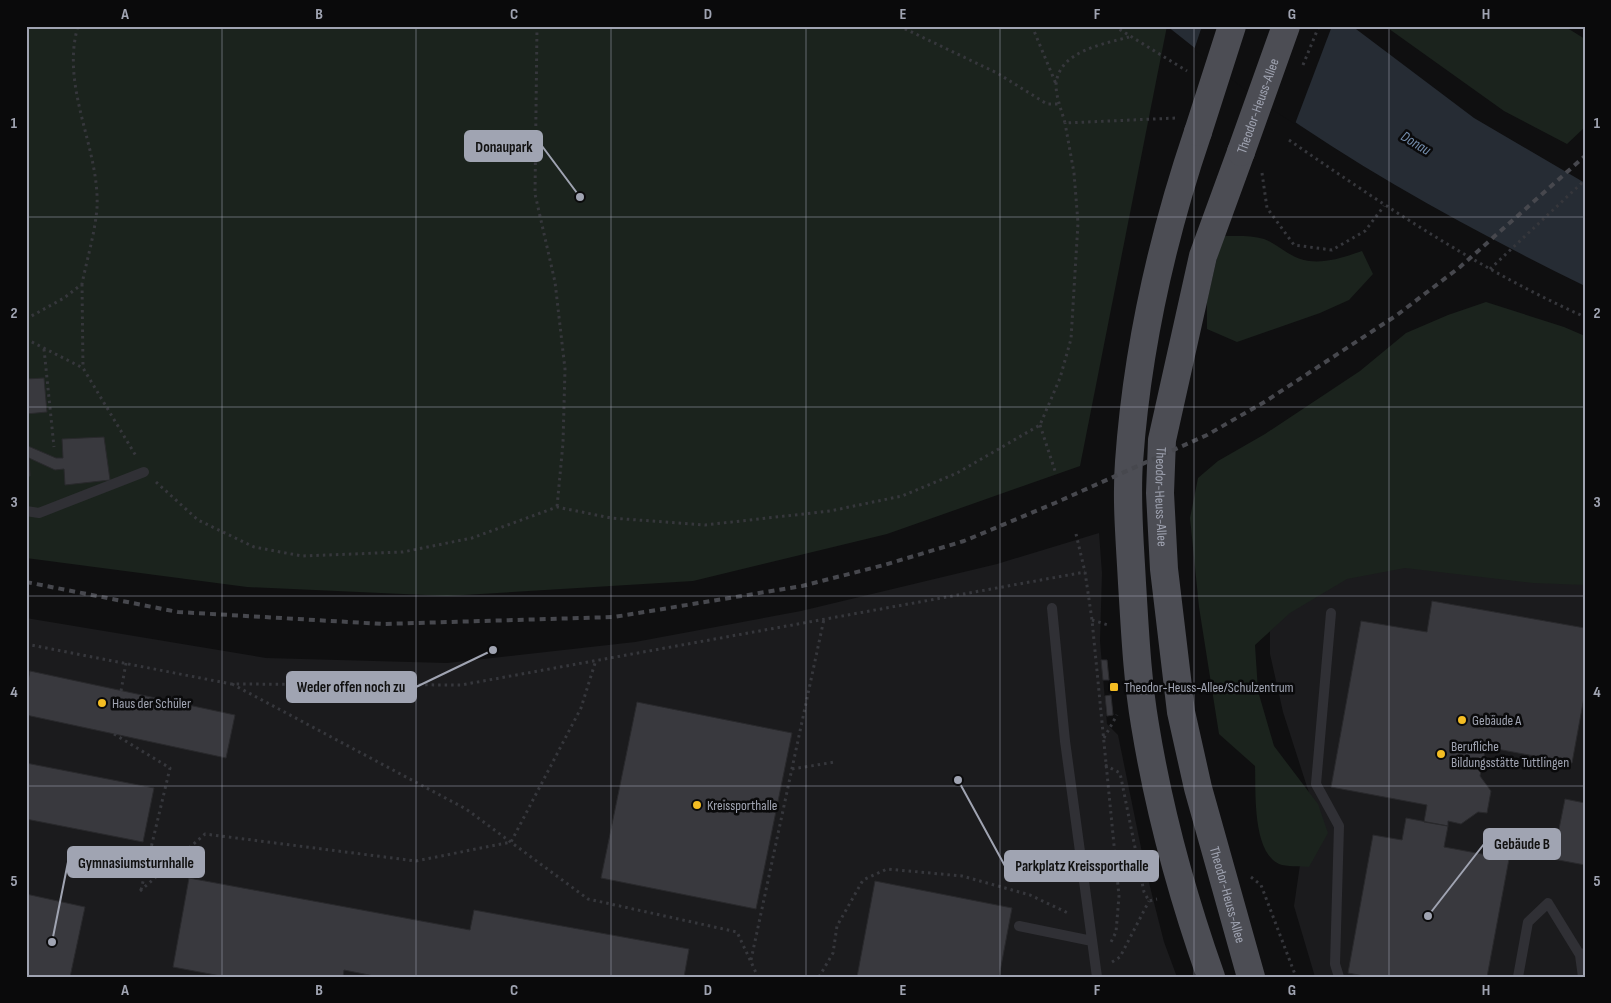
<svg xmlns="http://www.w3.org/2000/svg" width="1611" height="1003" font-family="'Sofia Sans Condensed',sans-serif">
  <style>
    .built { fill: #1b1b1d }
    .green { fill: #1b231d }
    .water { fill: #262c34 }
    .pier { fill: #0f0f10 }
    .building { fill: #39393e; stroke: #29292c }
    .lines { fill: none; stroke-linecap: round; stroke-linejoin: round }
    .path { stroke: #36373c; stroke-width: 3; stroke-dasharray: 2.5 4; stroke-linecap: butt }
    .lane { stroke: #303035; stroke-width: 10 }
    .primary { stroke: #4c4d54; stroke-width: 28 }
    .rail { stroke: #47484e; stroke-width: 4; stroke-dasharray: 6 5; stroke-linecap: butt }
    .path-bridge { stroke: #36373c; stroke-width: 3; stroke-dasharray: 2.5 4; stroke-linecap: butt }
    .primary-bridge { stroke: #4c4d54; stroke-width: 28 }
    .grid { fill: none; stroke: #a0a4b2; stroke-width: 1; stroke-opacity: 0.55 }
    .poi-dot { fill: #f4bd23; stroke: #0a0a0b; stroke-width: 2 }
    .labels { text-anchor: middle; stroke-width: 5; stroke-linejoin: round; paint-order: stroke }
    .street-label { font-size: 14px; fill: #a0a4b2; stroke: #0a0a0b }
    .poi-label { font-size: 14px; fill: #a0a4b2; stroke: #0a0a0b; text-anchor: start }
    .water-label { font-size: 15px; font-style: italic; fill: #758fae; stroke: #0a0a0b }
    .leader { fill: none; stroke: #a0a4b2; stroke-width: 2 }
    .callout-dot { fill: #a0a4b2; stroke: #0a0a0b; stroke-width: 2 }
    .callout { fill: #a0a4b2; stroke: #a0a4b2; stroke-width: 2 }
    .callout-label { font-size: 15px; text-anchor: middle; font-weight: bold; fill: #111 }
    .neatline { fill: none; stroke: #a0a4b2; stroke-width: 2 }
    .grid-label { font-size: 16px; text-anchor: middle; font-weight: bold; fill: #a0a4b2 }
  </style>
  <rect width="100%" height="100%" fill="#0f0f10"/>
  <path class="built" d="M1099,533L1102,573L1100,641L1107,724L1118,735L1145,867L1164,942L1177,977H26V618L266,658L447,663L635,642L801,611L997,564Z
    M1361,551L1585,580V977H1315L1294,906L1310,796L1283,712L1270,654V613Z"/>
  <path class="green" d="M26,26H1167L1080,466L887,534L693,581L447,596L247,587L26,558Z
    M1385,26H1564L1585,39V127L1567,144L1504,111Z
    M1222,236C1236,236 1251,235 1264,239C1280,245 1291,259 1309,261C1328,263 1345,257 1362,251L1373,274L1349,300L1320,313L1237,342L1207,329V301Z
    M1486,302L1564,327L1585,336V585L1533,583L1405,568L1347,579L1290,613L1255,645L1258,691L1274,746L1318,804L1328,833L1309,867C1301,866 1286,867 1279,864C1252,851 1256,791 1255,766L1219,734L1199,607L1190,518L1198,478L1218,461L1265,434L1360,371L1406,333L1448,315Z"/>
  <path class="water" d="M1167,26H1352L1474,118L1585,183V286C1475,232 1366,173 1266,102C1232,78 1200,52 1167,26Z"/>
  <path class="pier" d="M1202,26H1332L1295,124L1265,105L1194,50Z"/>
  <path class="building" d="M44,378L47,412L26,414V379Z
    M26,435L28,446L56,458H63L62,439L104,437L110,480L65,485L64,469L55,470L29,458L30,476L26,477Z
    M1432,601L1585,628V692L1572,763L1486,747L1480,776L1491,791L1487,813L1478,812L1461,824L1448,821V826L1424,822L1427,805L1331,787L1361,621L1427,632Z
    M1101,660H1107L1109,680H1103Z
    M30,671L235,715L226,758L26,715V690Z
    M1111,695L1113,715L1107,716L1105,696Z
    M637,702L792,733L756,909L601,878Z
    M26,763L154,788L143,842L26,819Z
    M1565,799L1585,803V865L1553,859Z
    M1406,818L1448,826L1444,847L1509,859L1487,977H1369L1348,973L1373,835L1402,840Z
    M189,878L470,930L474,910L689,949L684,977H379L344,970L343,977H226L173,967Z
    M875,881L1012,908L999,977H857Z
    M26,894L85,907L70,977H26Z"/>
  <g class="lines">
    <path class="path" d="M537,26L535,194L555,282L565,369L563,443L557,507
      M899,26L997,73L1047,104H1060
      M1032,26L1056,84
      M1114,26L1187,71
      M1129,37C1104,44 1058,51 1056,85C1056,97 1062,112 1065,123L1176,118
      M1289,140C1383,205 1480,270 1585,317
      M1262,173L1267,208L1294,245L1332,250L1365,231L1384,206
      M1490,269L1585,180
      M82,284L83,368
      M26,319L64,298L82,284C87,259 95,233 97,208C100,148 60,88 78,26
      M26,339L83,368L136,456
      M44,349L54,447
      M1040,425L1056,474
      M156,482L198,520L254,547L302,556L403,552L472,538L557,507L611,518L705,525L830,511L902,496L957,473L1040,425L1060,378L1071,339L1078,223L1074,173L1065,123
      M1076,534L1085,572L1092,620L1119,896L1116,932L1111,942
      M1092,620L1108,625
      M26,644L231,684L461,685L1085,572
      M232,684L466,809L588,899L737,932L758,977
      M121,691L126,663
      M114,734L170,768L141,890
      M1104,738L1117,715
      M1105,765L1120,773L1144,892L1149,901L1157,899
      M792,769L835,762
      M1251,877L1261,885L1296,977
      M140,891L205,834L416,861L511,842L581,708L596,660
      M751,960L824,619
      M1112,962L1120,957L1149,901
      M819,977L833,953L837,926L863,880L887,869L962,876L1030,895L1070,914"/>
    <path class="lane" d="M26,511L39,513L144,472
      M1052,608L1065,741L1097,977
      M1331,613L1316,784L1339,826L1335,964L1339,977
      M1019,926L1092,941
      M1518,977L1528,922L1548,903L1580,955
      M1583,977L1580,955L1585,953"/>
    <g class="primary">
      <path d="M1198,132C1162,238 1137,349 1129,462C1126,502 1130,543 1132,583C1135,630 1137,678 1145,725C1159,811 1182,895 1211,977"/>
      <path id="s1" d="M1241,152L1203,256L1162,440L1160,493L1164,569L1181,712L1198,788L1251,977"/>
    </g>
    <path class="rail" d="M26,582L178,612L383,624L614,617L802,586L884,565L964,541L1055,503L1207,435L1266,401L1397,315L1460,267L1585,156"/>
    <path class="path-bridge" d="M1303,65L1319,26"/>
    <g class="primary-bridge">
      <path d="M1198,132L1232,26"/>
      <path id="s2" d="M1241,152L1286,26"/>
    </g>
  </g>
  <path class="grid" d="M222,26V977M416,26V977M611,26V977M806,26V977M1000,26V977M1194,26V977M1389,26V977M26,217H1585M26,407H1585M26,596H1585M26,786H1585"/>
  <g class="poi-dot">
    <rect x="1109" y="682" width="10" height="10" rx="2.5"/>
    <circle cx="102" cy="703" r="5"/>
    <circle cx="1462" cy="720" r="5"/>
    <circle cx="1441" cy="754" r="5"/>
    <circle cx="697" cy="805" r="5"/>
  </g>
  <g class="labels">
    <g class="street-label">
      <text dy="5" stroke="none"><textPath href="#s2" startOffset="49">Theodor-Heuss-Allee</textPath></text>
      <text dy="5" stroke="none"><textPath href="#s1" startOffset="356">Theodor-Heuss-Allee</textPath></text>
      <text dy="5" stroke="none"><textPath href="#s1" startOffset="761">Theodor-Heuss-Allee</textPath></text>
    </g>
    <g class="poi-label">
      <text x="1124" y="692">Theodor-Heuss-Allee/Schulzentrum</text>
      <text x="112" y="708">Haus der Schüler</text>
      <text x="1472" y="725">Gebäude A</text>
      <text x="1451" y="751">Berufliche<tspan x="1451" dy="16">Bildungsstätte Tuttlingen</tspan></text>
      <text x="707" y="810">Kreissporthalle</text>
    </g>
    <g class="water-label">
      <text transform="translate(1416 143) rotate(31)" y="5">Donau</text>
    </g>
  </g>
  <path class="leader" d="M580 197L542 146M493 650L416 687M1428 916L1484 844M52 942L68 862M958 780L1005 866"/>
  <g class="callout-dot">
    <circle cx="580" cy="197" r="5"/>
    <circle cx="493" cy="650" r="5"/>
    <circle cx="1428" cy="916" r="5"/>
    <circle cx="52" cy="942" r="5"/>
    <circle cx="958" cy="780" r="5"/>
  </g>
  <g class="callout">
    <rect x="465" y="131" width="77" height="30" rx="5"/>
    <rect x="287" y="672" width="129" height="30" rx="5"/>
    <rect x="1484" y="829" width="76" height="30" rx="5"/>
    <rect x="68" y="847" width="136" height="30" rx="5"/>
    <rect x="1005" y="851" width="153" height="30" rx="5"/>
  </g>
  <g class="callout-label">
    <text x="504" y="152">Donaupark</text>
    <text x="351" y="692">Weder offen noch zu</text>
    <text x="1522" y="849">Gebäude B</text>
    <text x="136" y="868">Gymnasiumsturnhalle</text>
    <text x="1082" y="871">Parkplatz Kreissporthalle</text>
  </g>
  <rect width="1611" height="1003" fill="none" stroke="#0a0a0b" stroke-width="55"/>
  <rect x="28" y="28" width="1556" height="948" class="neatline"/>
  <g class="grid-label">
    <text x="125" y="19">A</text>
    <text x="319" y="19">B</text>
    <text x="514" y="19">C</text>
    <text x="708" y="19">D</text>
    <text x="903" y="19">E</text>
    <text x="1097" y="19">F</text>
    <text x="1292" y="19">G</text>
    <text x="1486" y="19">H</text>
    <text x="14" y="128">1</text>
    <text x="1597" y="128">1</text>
    <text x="14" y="318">2</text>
    <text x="1597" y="318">2</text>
    <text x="14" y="507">3</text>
    <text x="1597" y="507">3</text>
    <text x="14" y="697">4</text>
    <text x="1597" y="697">4</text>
    <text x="14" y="886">5</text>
    <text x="1597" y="886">5</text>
    <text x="125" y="995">A</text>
    <text x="319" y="995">B</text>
    <text x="514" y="995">C</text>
    <text x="708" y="995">D</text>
    <text x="903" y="995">E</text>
    <text x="1097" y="995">F</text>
    <text x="1292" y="995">G</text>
    <text x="1486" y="995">H</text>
  </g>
</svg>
